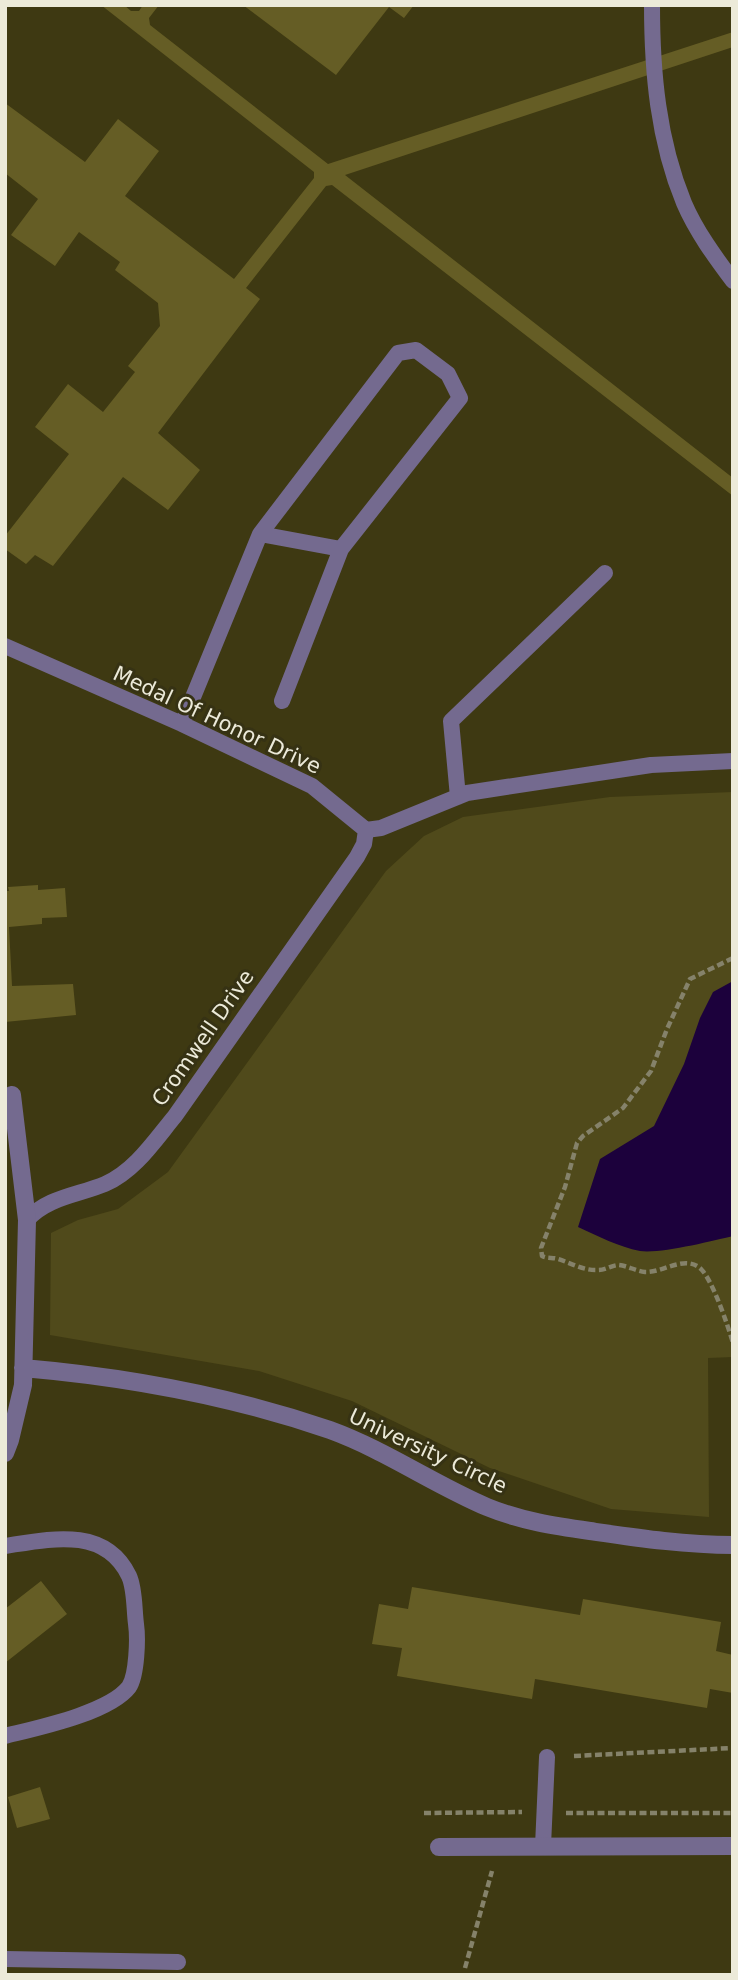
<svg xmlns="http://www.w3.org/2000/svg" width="738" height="1980" font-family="'DejaVu Sans',sans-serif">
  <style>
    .built { fill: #3e3912 }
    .green { fill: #504a1b }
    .water { fill: #1c013c }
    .building { fill: #655d25 }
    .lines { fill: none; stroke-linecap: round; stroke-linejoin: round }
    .path { stroke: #85826a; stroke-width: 4.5; stroke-dasharray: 7 3.5; stroke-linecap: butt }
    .service { stroke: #746a8f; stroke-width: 16 }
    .minor { stroke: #746a8f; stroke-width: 18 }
    .labels { text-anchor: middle; stroke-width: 6; stroke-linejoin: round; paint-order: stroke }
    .street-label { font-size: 21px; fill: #ecead9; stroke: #363214 }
  </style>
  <rect width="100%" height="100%" fill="#363214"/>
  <path class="built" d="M5,5H733V1975H5Z"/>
  <path class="green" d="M733,792V1357L708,1358L709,1517L611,1509L490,1468L352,1401L259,1371L50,1335L51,1233L78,1220L118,1209L168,1172L386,871L424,836L463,817L610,797Z"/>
  <path class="water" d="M733,981V1236C712,1241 660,1254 640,1251C619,1247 598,1236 578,1227L600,1159L654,1126L684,1064L700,1018L713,992Z"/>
  <path class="building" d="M101,5H124L131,11H139L143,5H159L149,18L150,25L328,164L733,32V47L345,175L733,478V496L332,185L326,186L246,288L260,299L158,433L200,470L168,510L123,477L53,566L35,555L26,564L5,549V536L69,454L35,427L68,384L103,412L135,372L128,366L160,326L158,303L115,270L120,262L79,232L55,266L11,235L38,199L5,173V103L85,162L118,119L159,151L125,196L234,279L314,178V172Z
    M243,5H414L404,18L389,7L336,75Z
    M38,885V890L65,888L67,917L42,918V924L9,927L12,986L73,984L76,1015L5,1022V891H9L8,887Z
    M41,1581L67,1614L5,1663V1609Z
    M412,1587L580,1615L583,1599L721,1622L716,1651L733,1655V1693L710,1689L707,1708L535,1679L532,1699L397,1676L402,1648L372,1644L379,1604L408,1609Z
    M40,1787L50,1819L17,1828L8,1797Z"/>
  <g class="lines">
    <path class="path" d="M733,958L690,979L667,1029L651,1071L623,1108L583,1136L577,1143L565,1187L541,1248L542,1256C548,1259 552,1257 558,1259C571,1263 584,1271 598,1270C606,1270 612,1265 619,1265C628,1266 636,1271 645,1272C663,1273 685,1254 701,1269C713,1281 728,1326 733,1343
      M574,1756L733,1748
      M424,1813L522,1812
      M566,1813H733
      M465,1968L492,1871"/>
    <path class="service" d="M652,5C652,72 658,140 684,203C696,231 715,257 733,281
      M5,646L182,724L312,786L366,830L381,828L467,793L651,765L733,761
      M282,701L341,549
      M182,724L260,534L341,549L460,398L448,374L416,350L398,353L260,534
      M458,797L451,721L605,573
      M27,1220C47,1197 79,1195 105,1184C135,1171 155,1140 175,1116L357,857L364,844L366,830
      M5,1546C50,1539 105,1526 129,1576C135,1589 134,1609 136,1624C138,1638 137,1675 129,1687C109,1713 37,1728 5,1736
      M543,1846L547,1757
      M5,1959L178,1962"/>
    <path class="minor" d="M23,1368C127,1377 231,1396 330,1430C385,1450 433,1484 487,1507C521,1521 555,1526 590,1531C638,1538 684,1545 733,1545
      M5,1453L10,1440L23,1385L27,1220L12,1095
      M439,1847L733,1846"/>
  </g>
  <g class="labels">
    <g class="street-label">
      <text transform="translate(217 720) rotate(25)" y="7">Medal Of Honor Drive</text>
      <text transform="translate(203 1038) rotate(-55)" y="7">Cromwell Drive</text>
      <text transform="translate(428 1451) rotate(25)" y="7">University Circle</text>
    </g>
  </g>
  <rect width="738" height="1980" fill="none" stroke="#ecead9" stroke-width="14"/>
</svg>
